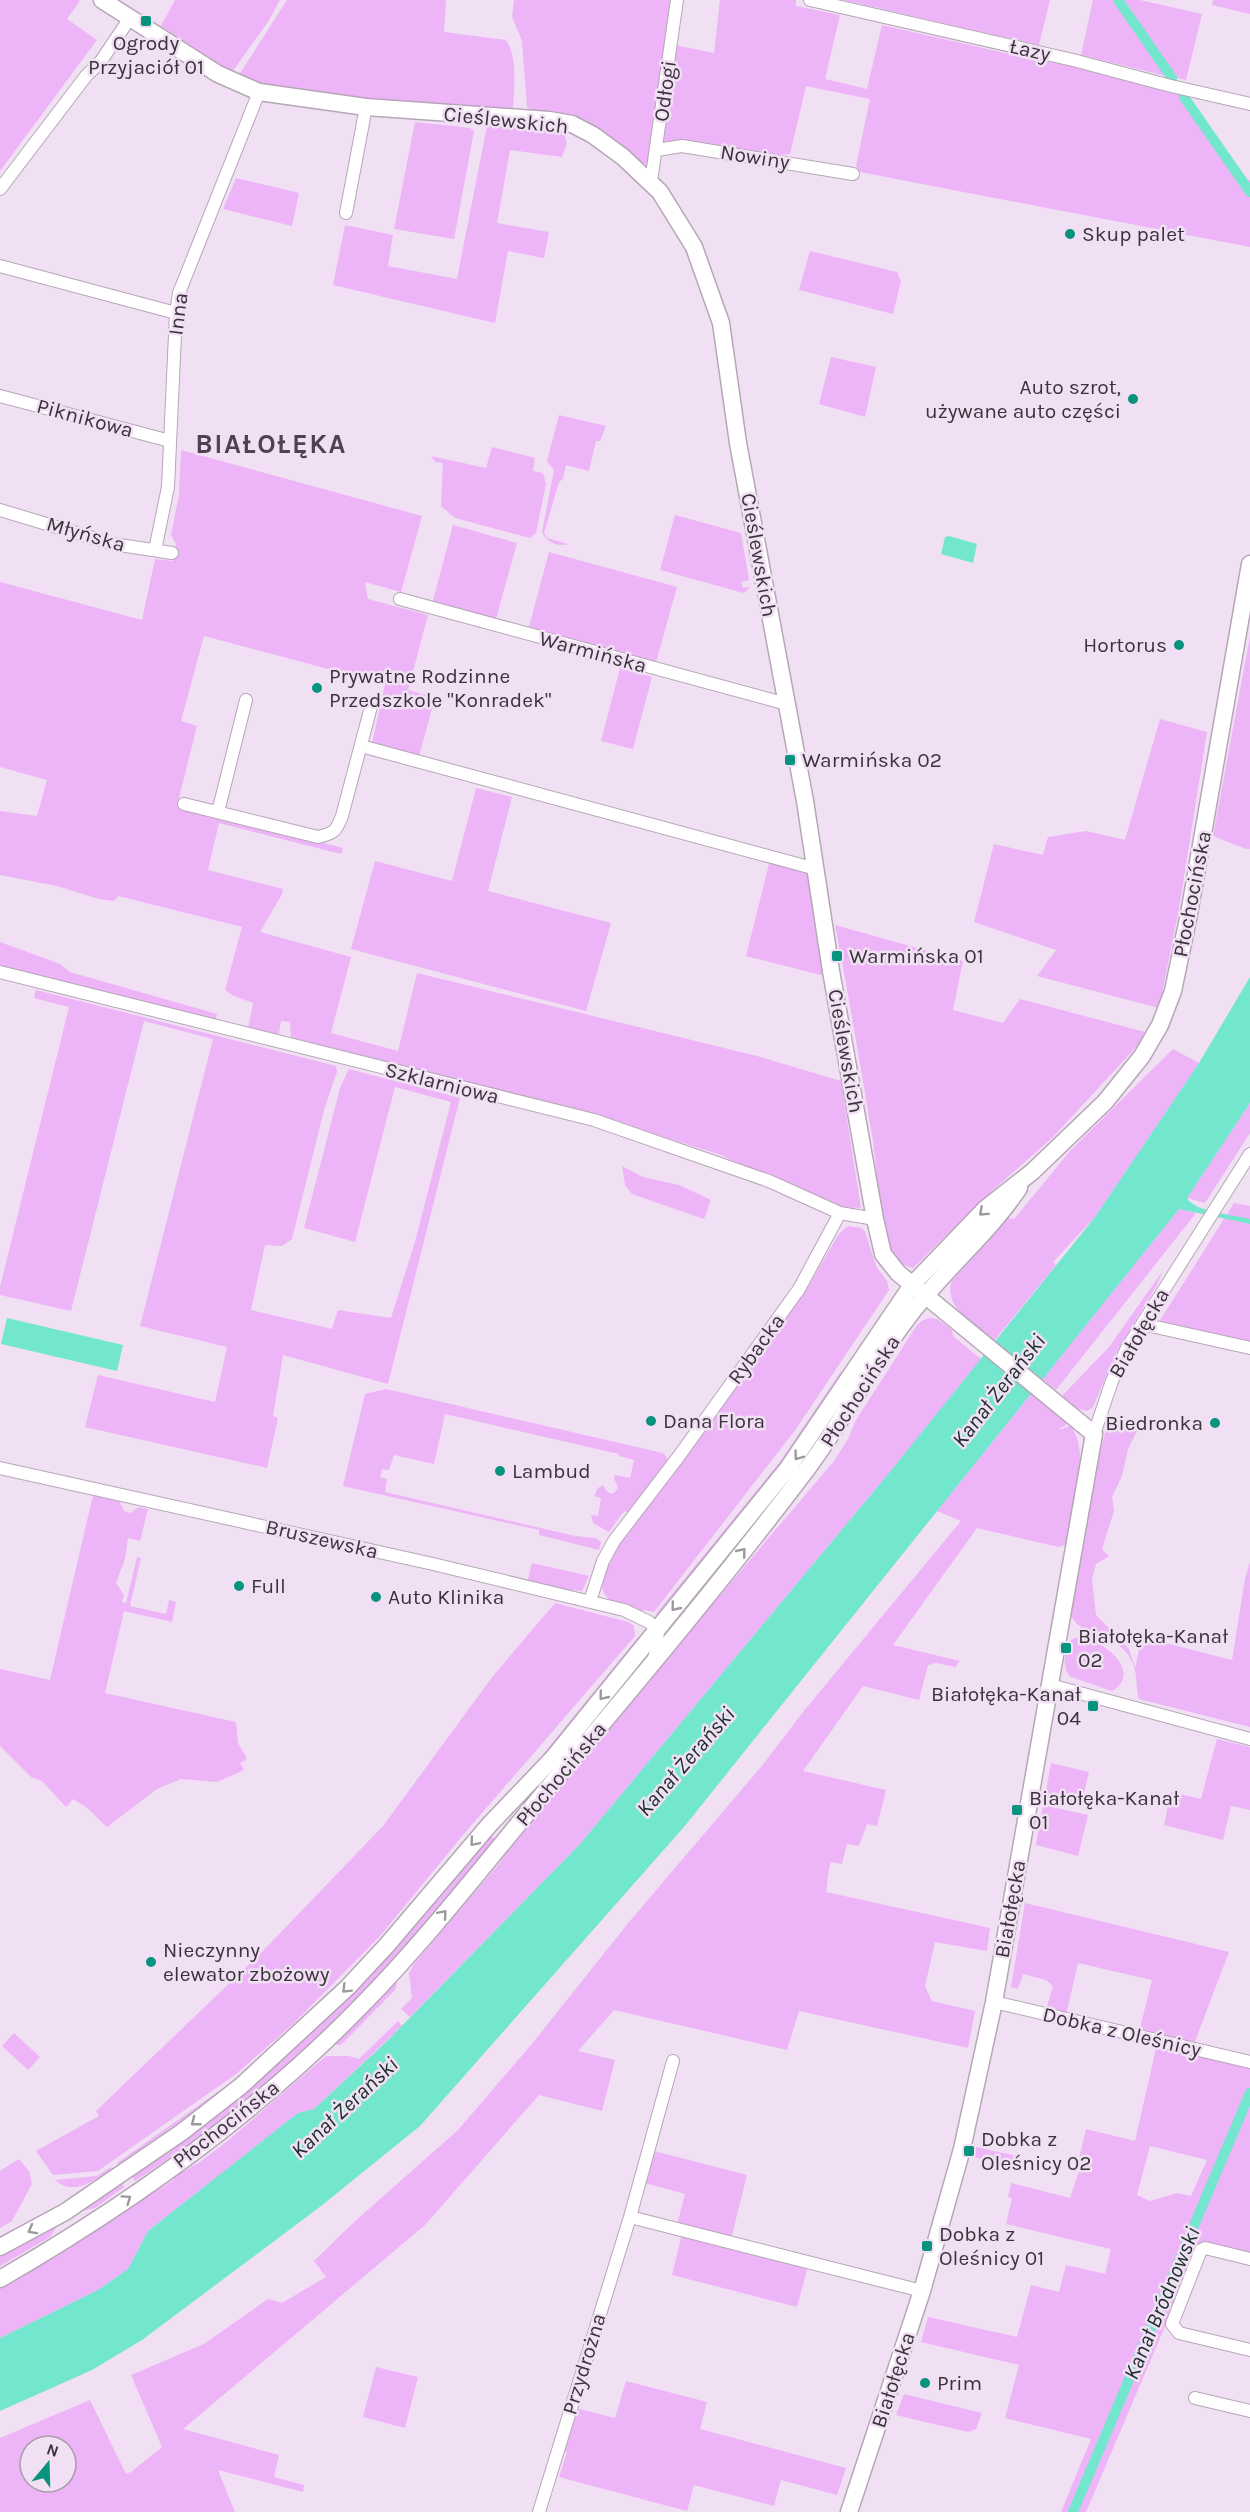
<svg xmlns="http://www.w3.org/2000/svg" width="1250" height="2512" font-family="Karla,sans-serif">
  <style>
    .green { fill: #edb4f7; fill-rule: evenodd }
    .water { fill: #73e6ce }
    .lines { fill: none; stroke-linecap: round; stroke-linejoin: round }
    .canal { stroke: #73e6ce; stroke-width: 10 }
    .street-casing { stroke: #b6a6b8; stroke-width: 14 }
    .secondary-casing { stroke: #b6a6b8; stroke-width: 19 }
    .street { stroke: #fff; stroke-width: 12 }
    .secondary { stroke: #fff; stroke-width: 16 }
    .oneway { stroke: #9c999d }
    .poi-dot { fill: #08937e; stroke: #f1e0f3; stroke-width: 2 }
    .labels { text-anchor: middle; stroke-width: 5; stroke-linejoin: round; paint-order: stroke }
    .poi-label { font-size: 21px; fill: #3a333b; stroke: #f1e0f3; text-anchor: start }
    .street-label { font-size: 21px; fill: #3a333b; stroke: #f1e0f3 }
    .water-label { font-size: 22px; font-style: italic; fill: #1a2f2a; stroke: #f1e0f3 }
    .district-label { font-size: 27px; font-weight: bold; letter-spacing: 1.5px; fill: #4f4151; stroke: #f1e0f3 }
  </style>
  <rect width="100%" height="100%" fill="#f1e0f3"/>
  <path class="green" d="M0,0H78L80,1L67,19L97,40L0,171Z
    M175,0H280L268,22L232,72L161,26Z
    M287,0H446L444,32L506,40C518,57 514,88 513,108L508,113L300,93L242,78L239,75Z
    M514,0H673L648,165L535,113L527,107L522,41L512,17Z
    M720,0H796V6L840,15L825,79L867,89L882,25L1036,60L1069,65L1180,94L1237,178L1250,180V247L860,172L856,166L870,99L806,86L790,154L778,155L686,141L662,145L675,45L714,53Z
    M843,0H1050L1039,45Z
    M1093,0H1116L1166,76L1081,55Z
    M1121,0H1140L1202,14L1186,80L1173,77Z
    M1213,0H1250V14L1212,5Z
    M415,122L470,128L474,131L454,239L394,229Z
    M487,126L551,127L563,132L567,142L562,157L510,150L497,223L549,232L544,258L508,251L495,323L333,285L345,225L393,235L388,266L457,279Z
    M236,178L299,193L292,226L223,209Z
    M810,251L897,272L901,281L893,314L799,290Z
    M831,357L876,367L865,417L819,404Z
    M559,415L606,426L600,441H596L589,471L566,465L563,479L559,482L544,533L547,538L568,544C558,547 546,542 542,532L554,470L547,461Z
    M492,447L535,458L533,471L543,473L546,484L536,533L530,538L455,518L441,506L443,463L435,462L431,456L486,468Z
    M181,450L422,516L401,592L365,582L368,599L428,615L408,690L435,698L419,756L372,743L385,684L204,636L181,721L197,726L177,806L343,848L341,854L219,823L208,870L283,889L282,894L260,932L351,957L331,1033L398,1051L417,973L757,1056L841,1081L861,1208L836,1207L806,1195L721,1155L585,1112L296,1040L291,1037L290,1022L281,1021L279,1033L276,1036L248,1029L253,1003L234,996L225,990L242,927L118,896L114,901L99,899L57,886L0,875V811L37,816L47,780L0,767V582L142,620L155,559L173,561L176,544L171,535L179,495Z
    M675,515L741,533L749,580L741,582L743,588L750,587L744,593L660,570Z
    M453,525L517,543L496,619L433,601Z
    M549,552L677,587L656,662L529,627Z
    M1250,636V849H1246L1213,836Z
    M620,668L652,677L633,749L601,741Z
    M1160,719L1207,732L1179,909L1159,1008L1037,976L1056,950L974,922L994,844L1043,855L1048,837L1086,831L1125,840Z
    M476,788L512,797L488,891L611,923L586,1011L351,949L375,861L452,881Z
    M769,864L798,868L807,874L825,976L746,956Z
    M835,925L963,961L953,1010L1003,1023L1020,999L1145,1032L1139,1044L1053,1137L984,1198L913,1268C903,1266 893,1260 890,1249C878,1214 878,1177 873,1141C861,1069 849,997 835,925Z
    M0,942L60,964L70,972L217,1014L215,1022L0,966Z
    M36,990L336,1066L337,1072L324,1110L292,1239L282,1246L265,1245L251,1310L332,1329L338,1310L391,1318L415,1242L451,1102L395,1087L355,1242L304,1228L340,1088L349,1069L460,1098L388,1384L283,1355L273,1416L278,1418L267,1468L85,1427L98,1375L215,1402L227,1347L140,1326L213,1039L144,1021L71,1311L0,1295V1287L69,1007L34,998Z
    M1173,1049L1199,1063L1095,1217L1053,1262L1056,1265L994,1341C977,1326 942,1307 952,1281L1008,1218L1014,1219L1071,1150Z
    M1250,1103V1133L1205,1203L1187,1198Z
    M622,1166L643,1177L679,1185L711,1200L704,1219L632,1194L625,1185Z
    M1234,1203L1250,1206V1342L1159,1322Z
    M1179,1209L1196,1213L1056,1390L1042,1379Z
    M848,1226L861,1228L865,1231L876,1266L887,1281L889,1290L796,1429L654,1612L643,1610L642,1613C632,1607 620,1606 611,1600C593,1590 608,1565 613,1553L808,1287L838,1235Z
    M1162,1272L1157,1285L1116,1353L1093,1407L1087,1411L1075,1408L1061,1397L1109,1347Z
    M930,1318L937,1319L952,1330L953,1336L981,1359L889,1473L580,1844L410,2017L401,2009L412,1998L409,1973L414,1964L499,1864L535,1813L834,1461L848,1439L856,1420L917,1325L923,1320Z
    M842,1370L835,1389L806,1433L661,1614L655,1615L779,1463Z
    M386,1389L663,1453L669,1461L632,1508L627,1512L624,1511L609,1532L593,1523L591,1515L598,1516L601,1498L594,1496L598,1488L603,1485L607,1492L613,1494L618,1488L614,1478L615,1475L630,1478L634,1460L619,1456V1454L445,1414L434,1464L394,1455L389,1470L382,1469L380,1477L387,1479L385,1492L575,1536L596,1538L601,1542L599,1550L539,1535V1530L343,1486L365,1394Z
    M1031,1394L1067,1424L1058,1430L1070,1426C1092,1450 1072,1513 1067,1544L1059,1547L977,1528L893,1645L960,1661L955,1667L936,1663L928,1665L919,1700L863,1686L803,1771L886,1790L877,1826L867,1824L859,1846L847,1844L842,1864L831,1862C827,1873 828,1882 826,1892L990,1928L987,1951L935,1942L925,1986L932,2001L975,2011L968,2048L799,2011L787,2050L614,2010L578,2051L615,2060L602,2111L539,2095L425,2225L183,2429L279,2455L274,2477L304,2485L303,2492L218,2470L235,2512H0V2438L90,2400L126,2474L131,2472L162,2447L131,2375L204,2344L268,2299L282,2303L326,2277L314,2261L353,2223L458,2130L531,2045L629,1922L761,1767L803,1712L961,1521L937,1511ZM30,2446H66V2482H30Z
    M1107,1424L1137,1431L1128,1449L1122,1476L1112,1497L1114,1511L1102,1549L1109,1556L1096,1564L1092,1579L1096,1615L1129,1649L1135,1668L1142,1637L1232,1660L1245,1579L1250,1562V1727L1139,1699C1136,1689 1137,1679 1135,1670C1126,1632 1086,1642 1071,1616L1096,1470Z
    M93,1495L120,1502L124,1511L131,1513L138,1507L148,1509L140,1541L128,1538L125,1559L116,1583L124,1595L122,1602L126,1603L137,1557L141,1558L130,1606L166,1614L169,1600L176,1602L172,1622L124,1611L105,1693L236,1722L238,1743L246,1757L245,1761L240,1763L244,1770L217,1782L181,1779L157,1789L107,1827L86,1807L73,1799L66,1807L42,1781L31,1777L0,1746V1669L50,1680Z
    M532,1563L589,1576L582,1591L572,1590V1593L527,1583Z
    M555,1603L628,1622L634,1626L635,1636L463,1835L380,1936L294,2023L236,2074L98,2171L53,2175L36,2151L99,2116L96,2111L261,1953L383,1826L493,1676Z
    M639,1636V1640L548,1755L358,1968L238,2081L119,2164L117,2163L236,2079L267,2053L335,1988L385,1935L493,1808L540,1758Z
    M1075,1638C1100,1636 1145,1671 1112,1691L1071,1677C1060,1667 1066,1654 1069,1641Z
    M1217,1739L1250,1747V1810L1231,1806L1223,1840L1164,1825L1171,1792L1201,1799Z
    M1051,1763L1089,1772L1081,1806L1045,1797Z
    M1043,1805L1088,1815L1078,1856L1036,1845Z
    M490,1835L496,1840L472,1872L346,2013L225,2121L135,2181L131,2175L241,2094Z
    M1025,1903L1229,1952L1194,2044L1139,2032L1152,1980L1078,1963L1066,2015L1046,2010L1053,1986L1046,1980L1023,1974L1018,1989L1011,1987Z
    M395,1981L397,1984L395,1990L344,2042L340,2045L333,2044Z
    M398,2021L402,2026L314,2109L298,2113L148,2231L128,2269L98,2290L0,2338V2286L174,2180L173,2177L200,2162L230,2139L326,2056H349L359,2059Z
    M14,2033L40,2057L28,2070L2,2046Z
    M1157,2044L1250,2065V2256L1200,2244L1086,2512H1061L1091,2439L1005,2418L1019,2365L921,2342L928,2317L1017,2337L1031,2285L1059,2292L1066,2265L1105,2274L1111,2249L1006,2224L1012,2198L1008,2197L1011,2183L1070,2198L1079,2171L1077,2167L1086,2129L1135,2141ZM1150,2146L1207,2160L1191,2196L1177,2193L1150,2201L1137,2195Z
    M976,2147L1017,2156L1015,2167L973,2157Z
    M650,2150L747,2175L731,2239L682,2227L678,2221L685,2194L645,2183Z
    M19,2159L29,2171L32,2184L12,2221L0,2228V2171Z
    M111,2167L112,2169C95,2180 74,2197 55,2180L97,2176Z
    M120,2181L124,2187L95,2208L78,2212Z
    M58,2225L50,2237L0,2266V2254Z
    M682,2234L808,2266L797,2307L672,2275Z
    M376,2367L418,2377L405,2428L363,2417Z
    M626,2381L707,2402L700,2429L846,2468L837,2495L781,2480L774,2506L694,2485L687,2511L559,2477L567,2452L563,2450L575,2408L615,2418Z
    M904,2394L982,2413L976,2429L968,2432L896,2415Z"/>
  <path class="water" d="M949,536L977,544L973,563L941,554L945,537Z
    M1250,977V1103L1187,1198C1194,1212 1235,1215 1250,1219V1224L1179,1209L684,1827L420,2126L321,2206L142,2340L92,2370L0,2411V2338L98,2290L128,2269L148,2231L298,2113L314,2109L387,2041L580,1844L889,1473L1095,1217L1199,1063Z
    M7,1318L123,1345L117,1371L1,1344Z"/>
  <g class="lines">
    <path class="canal" d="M1118,0L1172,78
      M1184,97L1250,192
      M1073,2512L1250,2093"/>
    <g class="street-casing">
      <path id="street" d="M810,0L1073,60L1171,86L1250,104
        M657,150L682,146L853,174
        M651,182L677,0
        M0,189L86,76L101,61L130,18
        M346,213L366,107
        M0,266L176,313
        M0,396L170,441
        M0,510L113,544L172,553
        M155,550L168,487L176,313L179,293L259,92
        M400,599L787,704
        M361,746L816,869
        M184,804L318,837C335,833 336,831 342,816L372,703
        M218,812L246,700
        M0,972L594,1120L769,1181L840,1213L875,1219
        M1142,1324L1250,1348
        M1094,1434L1112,1381L1127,1348L1250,1154
        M0,1468L433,1564L624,1610L649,1622L657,1629L658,1643L654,1659
        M590,1601L603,1561L614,1541L679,1456L799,1289L840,1213
        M1050,1685L1250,1739
        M994,2002L1250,2062
        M630,2217L673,2061
        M1250,2259L1205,2248L1201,2250L1172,2324L1179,2333L1250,2350
        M1195,2398L1250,2411
        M539,2512L630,2217L922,2291"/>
    </g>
    <g class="secondary-casing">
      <path id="secondary" d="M102,0L218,74L259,92L366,107L549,120L572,124L593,135L623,157L660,192L694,247L721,323L738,443L805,801L831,971L875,1219L883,1254L898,1273L1094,1434L994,2002L962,2149L922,2291L849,2512
        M0,2247L65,2212L182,2132L241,2086L348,1987L387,1945L490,1824L553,1758L788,1468L912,1285L985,1209L1032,1172L1105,1102L1142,1056L1160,1025L1173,991L1189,914L1250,564
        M0,2279C130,2204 256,2114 361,2006C430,1936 490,1857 553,1782C638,1682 722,1581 801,1477C840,1427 868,1370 906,1320C940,1273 987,1236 1019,1188"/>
    </g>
    <use href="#street" class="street"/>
    <use href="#secondary" class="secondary"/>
  </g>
  <defs><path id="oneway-chevron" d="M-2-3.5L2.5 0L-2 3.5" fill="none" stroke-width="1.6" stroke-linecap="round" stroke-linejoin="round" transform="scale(1.5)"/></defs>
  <g class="oneway">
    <use href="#oneway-chevron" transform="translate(983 1212) rotate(138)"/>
    <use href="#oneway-chevron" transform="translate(798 1456) rotate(126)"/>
    <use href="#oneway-chevron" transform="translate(742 1552) rotate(-51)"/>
    <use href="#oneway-chevron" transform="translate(675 1607) rotate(129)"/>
    <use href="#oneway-chevron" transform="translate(603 1696) rotate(129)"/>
    <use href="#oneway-chevron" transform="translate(474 1842) rotate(130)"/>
    <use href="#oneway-chevron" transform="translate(443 1914) rotate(-49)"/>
    <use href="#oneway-chevron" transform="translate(346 1989) rotate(135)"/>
    <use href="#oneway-chevron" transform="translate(195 2122) rotate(142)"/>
    <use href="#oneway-chevron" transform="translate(127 2199) rotate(-35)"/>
    <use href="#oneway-chevron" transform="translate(32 2230) rotate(151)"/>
  </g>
  <g class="poi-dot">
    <rect x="140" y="15" width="12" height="12" rx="3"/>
    <circle cx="1070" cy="234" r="6"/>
    <circle cx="1133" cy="399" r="6"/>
    <circle cx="1179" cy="645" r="6"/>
    <circle cx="317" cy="688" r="6"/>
    <rect x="784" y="754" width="12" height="12" rx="3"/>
    <rect x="831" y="950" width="12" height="12" rx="3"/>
    <circle cx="651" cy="1421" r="6"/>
    <circle cx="1215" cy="1423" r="6"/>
    <circle cx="500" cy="1471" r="6"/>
    <circle cx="239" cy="1586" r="6"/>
    <circle cx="376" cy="1597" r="6"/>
    <rect x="1060" y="1642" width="12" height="12" rx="3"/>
    <rect x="1087" y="1700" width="12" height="12" rx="3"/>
    <rect x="1011" y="1804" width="12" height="12" rx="3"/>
    <circle cx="151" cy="1962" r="6"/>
    <rect x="963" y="2145" width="12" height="12" rx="3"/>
    <rect x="921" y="2240" width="12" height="12" rx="3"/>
    <circle cx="925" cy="2383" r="6"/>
  </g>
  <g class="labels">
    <g class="poi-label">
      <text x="146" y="50" text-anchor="middle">Ogrody<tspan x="146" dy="24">Przyjaciół 01</tspan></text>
      <text x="1082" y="241">Skup palet</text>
      <text x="1121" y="394" text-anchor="end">Auto szrot,<tspan x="1121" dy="24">używane auto części</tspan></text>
      <text x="1167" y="652" text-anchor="end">Hortorus</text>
      <text x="329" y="683">Prywatne Rodzinne<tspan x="329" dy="24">Przedszkole "Konradek"</tspan></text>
      <text x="802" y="767">Warmińska 02</text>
      <text x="849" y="963">Warmińska 01</text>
      <text x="663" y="1428">Dana Flora</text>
      <text x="1203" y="1430" text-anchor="end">Biedronka</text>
      <text x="512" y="1478">Lambud</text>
      <text x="251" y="1593">Full</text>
      <text x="388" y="1604">Auto Klinika</text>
      <text x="1078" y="1643">Białołęka-Kanał<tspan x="1078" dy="24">02</tspan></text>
      <text x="1081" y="1701" text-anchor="end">Białołęka-Kanał<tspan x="1081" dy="24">04</tspan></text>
      <text x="1029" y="1805">Białołęka-Kanał<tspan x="1029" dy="24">01</tspan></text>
      <text x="163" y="1957">Nieczynny<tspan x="163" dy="24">elewator zbożowy</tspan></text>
      <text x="981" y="2146">Dobka z<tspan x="981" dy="24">Oleśnicy 02</tspan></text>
      <text x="939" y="2241">Dobka z<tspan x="939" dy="24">Oleśnicy 01</tspan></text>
      <text x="937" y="2390">Prim</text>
    </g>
    <g class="street-label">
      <text transform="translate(1030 50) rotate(13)" y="7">Łazy</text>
      <text transform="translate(665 91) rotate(-82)" y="7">Odłogi</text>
      <text transform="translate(506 120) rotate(6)" y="7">Cieślewskich</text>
      <text transform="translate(755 157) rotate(9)" y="7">Nowiny</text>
      <text transform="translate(178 314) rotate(-83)" y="7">Inna</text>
      <text transform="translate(85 418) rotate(15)" y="7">Piknikowa</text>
      <text transform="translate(86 534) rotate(16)" y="7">Młyńska</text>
      <text transform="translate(759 555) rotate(80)" y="7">Cieślewskich</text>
      <text transform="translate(593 652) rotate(15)" y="7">Warmińska</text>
      <text transform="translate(1192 894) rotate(-79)" y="7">Płochocińska</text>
      <text transform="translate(846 1051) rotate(80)" y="7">Cieślewskich</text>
      <text transform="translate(442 1083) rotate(14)" y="7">Szklarniowa</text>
      <text transform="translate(1139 1333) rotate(-60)" y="7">Białołęcka</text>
      <text transform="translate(756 1349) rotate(-54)" y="7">Rybacka</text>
      <text transform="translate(860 1391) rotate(-57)" y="7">Płochocińska</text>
      <text transform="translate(322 1539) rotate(13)" y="7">Bruszewska</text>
      <text transform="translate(561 1774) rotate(-50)" y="7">Płochocińska</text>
      <text transform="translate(1010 1909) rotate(-80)" y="7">Białołęcka</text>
      <text transform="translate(1122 2032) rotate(13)" y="7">Dobka z Oleśnicy</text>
      <text transform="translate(226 2124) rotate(-38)" y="7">Płochocińska</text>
      <text transform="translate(584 2364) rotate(-73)" y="7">Przydrożna</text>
      <text transform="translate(893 2380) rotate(-72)" y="7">Białołęcka</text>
    </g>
    <g class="water-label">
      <text transform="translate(998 1390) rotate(-52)" y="8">Kanał Żerański</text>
      <text transform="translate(685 1761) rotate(-49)" y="8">Kanał Żerański</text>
      <text transform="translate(344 2107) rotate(-43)" y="8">Kanał Żerański</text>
      <text transform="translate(1161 2303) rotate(-67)" y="8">Kanał Bródnowski</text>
    </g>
    <g class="district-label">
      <text x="271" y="453">BIAŁOŁĘKA</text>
    </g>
  </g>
  <g transform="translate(48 2464) rotate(19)"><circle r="28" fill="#f1e0f3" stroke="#a89ba9" stroke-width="1.5"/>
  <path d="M0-4.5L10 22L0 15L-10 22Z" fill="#08937e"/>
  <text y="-9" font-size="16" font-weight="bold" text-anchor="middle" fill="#3a333b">N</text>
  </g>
</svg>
